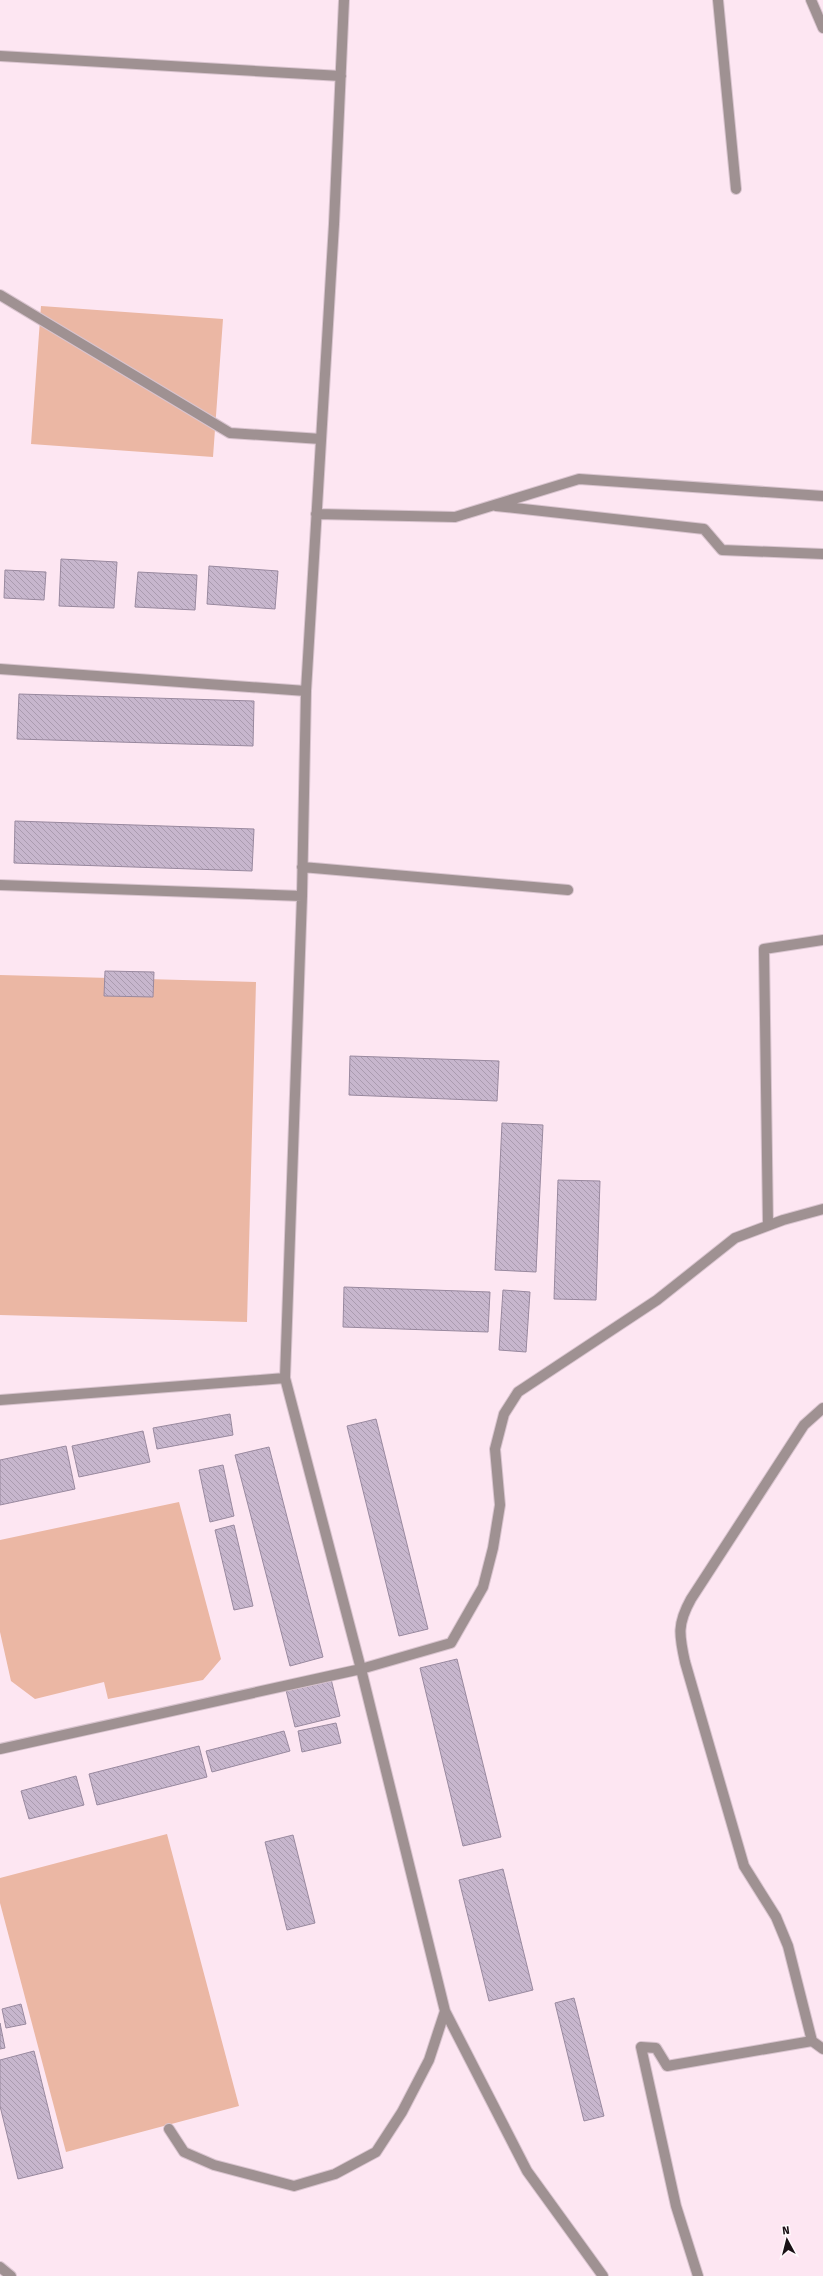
<svg xmlns="http://www.w3.org/2000/svg" width="823" height="2276" font-family="'Fira Sans',sans-serif">
  <style>
    .pitch { fill: #ebb7a4 }
    .building { fill: url(#building-back-hatch); stroke: #99899f }
    .lines { fill: none; stroke-linecap: round; stroke-linejoin: round }
    .minor-casing { stroke: #d9c4cf; stroke-width: 12 }
    .minor { stroke: #9f9192; stroke-width: 10 }
  </style>
  <defs>
    <pattern id="building-back-hatch" width="6" height="6" patternUnits="userSpaceOnUse"><rect width="6" height="6" fill="#c7b6cd"/><path d="M-1 5l2 2M0 0l6 6M5-1l2 2" fill="none" stroke="#aa9baf"/></pattern>
  </defs>
  <rect width="100%" height="100%" fill="#fde6f2"/>
  <path class="pitch" d="M41,306L223,319L213,457L31,444Z
    M0,975L256,982L247,1322L0,1315Z
    M179,1502L221,1659L203,1680L108,1699L104,1682L35,1699L11,1681L0,1632V1540Z
    M167,1834L239,2106L66,2152L0,1903V1878Z"/>
  <path class="building" d="M61,559L117,562L114,608L59,606Z
    M209,566L278,571L275,609L207,604Z
    M5,570L46,572L44,600L4,598Z
    M138,572L197,575L195,610L135,607Z
    M19,694L254,701L253,746L17,739Z
    M15,821L254,829L252,871L14,863Z
    M105,971L154,972L153,997L104,996Z
    M350,1056L499,1061L497,1101L349,1095Z
    M502,1123L543,1125L536,1272L495,1270Z
    M558,1180L600,1181L596,1300L554,1299Z
    M344,1287L490,1292L488,1332L343,1327Z
    M503,1290L530,1292L526,1352L499,1350Z
    M230,1414L233,1435L157,1449L153,1428Z
    M376,1419L428,1629L399,1636L347,1426Z
    M143,1431L150,1462L79,1477L72,1446Z
    M66,1446L75,1489L0,1505V1460Z
    M269,1447L323,1657L290,1666L235,1455Z
    M223,1465L234,1516L210,1522L199,1470Z
    M234,1525L253,1606L234,1610L215,1530Z
    M457,1659L501,1837L463,1846L420,1668Z
    M331,1679L340,1716L295,1727L286,1690Z
    M336,1723L341,1743L302,1752L298,1731Z
    M284,1731L290,1751L212,1772L206,1751Z
    M199,1746L207,1777L97,1805L89,1774Z
    M76,1776L84,1805L29,1819L21,1791Z
    M293,1835L315,1923L287,1930L265,1842Z
    M503,1869L533,1990L489,2001L459,1880Z
    M574,1998L604,2116L584,2121L555,2003Z
    M21,2004L26,2024L6,2028L2,2009Z
    M0,2023L5,2048L0,2049Z
    M34,2051L63,2168L18,2179L0,2106V2060Z"/>
  <g class="lines">
    <g class="minor-casing">
      <path id="minor" d="M344,0L334,224L306,691L302,896L285,1378L361,1669L445,2011L527,2171L603,2276
        M718,0L736,189
        M811,0L823,28
        M0,56L341,76
        M0,295L230,433L321,439
        M496,506L704,529L722,550L823,554
        M316,514L455,517L579,479L823,496
        M0,669L306,691
        M302,867L568,890
        M0,885L302,896
        M768,1225L764,949L823,940
        M0,1400L285,1378
        M823,1408L804,1425L691,1599C677,1624 679,1635 685,1662L744,1866L776,1917L788,1946L812,2041L823,2049
        M0,1749L361,1669L451,1643L483,1587L493,1548L500,1505L495,1449L504,1414L518,1392L657,1300L735,1238L783,1220L823,1209
        M169,2129L184,2152L214,2165L294,2186L335,2174L376,2152L402,2112L429,2060L445,2011
        M0,2267L11,2276
        M698,2276L676,2206L641,2047L656,2048L667,2066L812,2041"/>
    </g>
    <use href="#minor" class="minor"/>
  </g>
  <g transform="translate(787 2240) rotate(353)" stroke="#fff9fc" stroke-width="3" paint-order="stroke">
  <path d="M0-3L7 15L0 10L-7 15Z" fill="#191015"/>
  <text y="-6" font-size="11" font-weight="bold" text-anchor="middle" fill="#191015">N</text>
  </g>
</svg>
